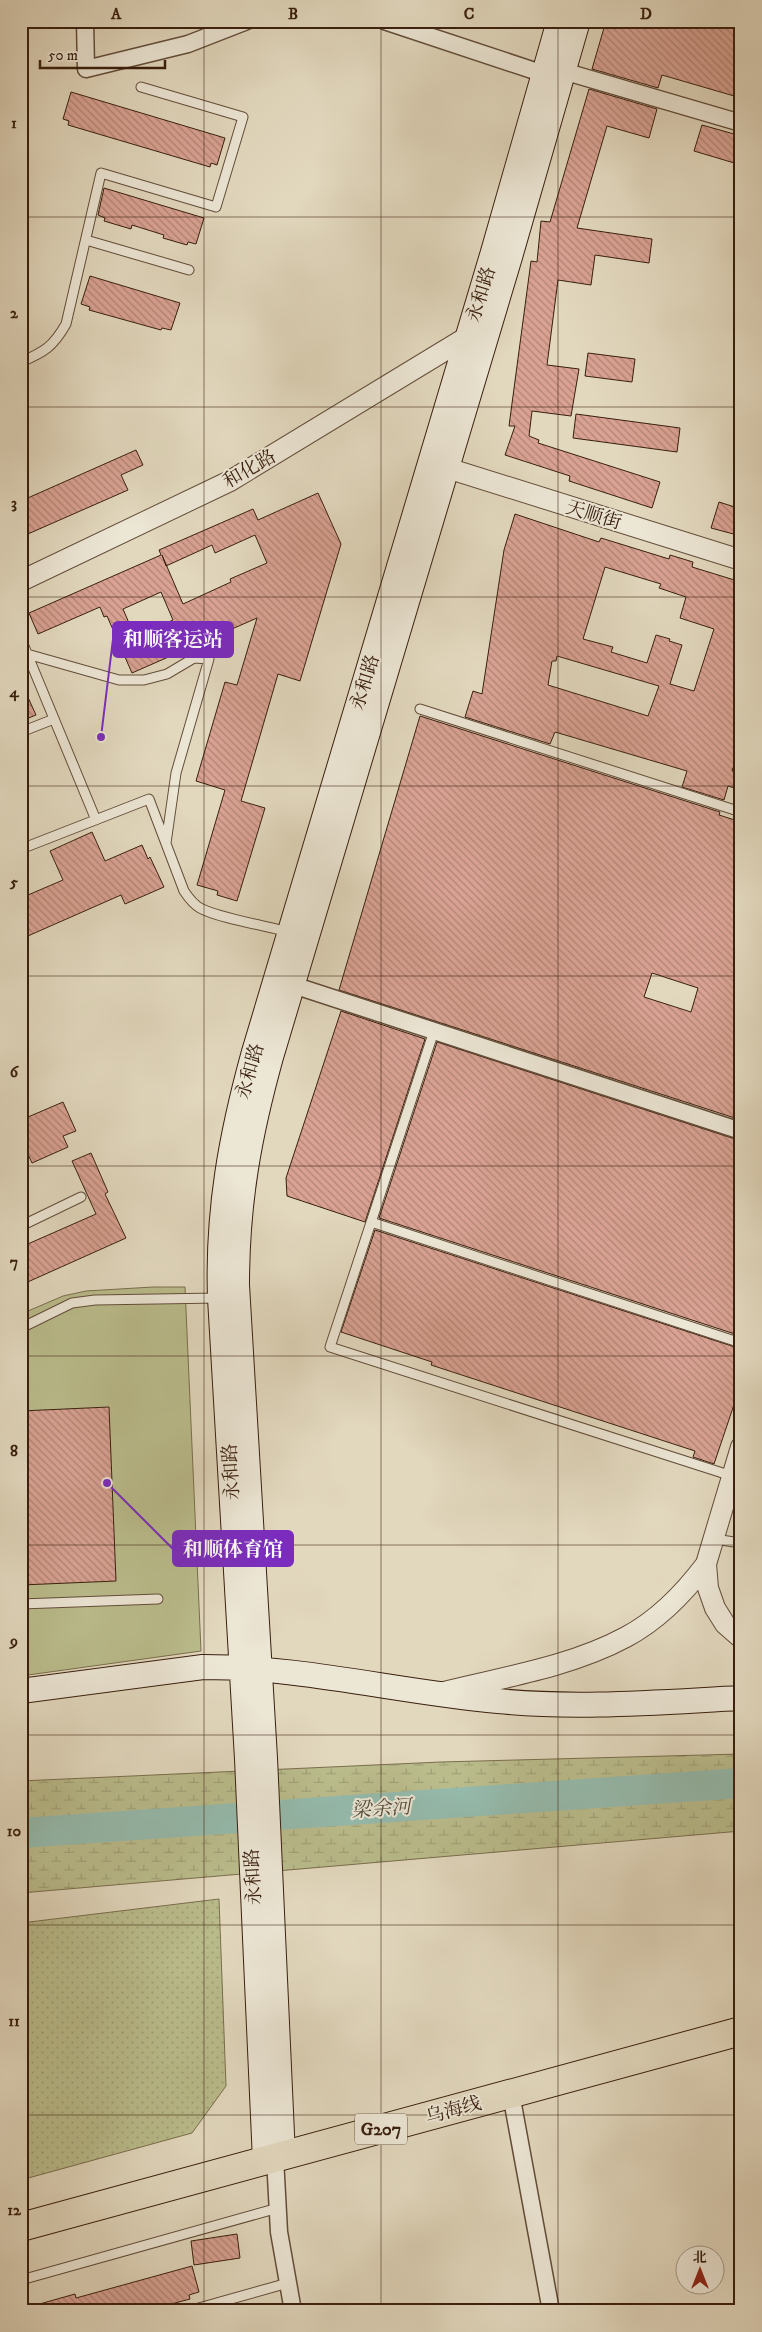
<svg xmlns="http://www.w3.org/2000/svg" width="762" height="2332" font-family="'IM FELL DW Pica','Noto Serif SC',serif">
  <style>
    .grass { fill: url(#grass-dots); stroke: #7a6e4d }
    .wetland { fill: url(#wetland-marsh); stroke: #7a6e4d }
    .garden { fill: #babc8c; stroke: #7a6e4d }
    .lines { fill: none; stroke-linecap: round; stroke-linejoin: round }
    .river { stroke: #95bbad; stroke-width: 30 }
    .building { fill: url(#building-back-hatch); stroke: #391f0e; fill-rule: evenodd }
    .service-casing { stroke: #634d3a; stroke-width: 11 }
    .minor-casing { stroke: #634d3a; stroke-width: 19 }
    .tertiary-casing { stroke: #634d3a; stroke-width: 22 }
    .secondary-casing { stroke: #391f0e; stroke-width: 26 }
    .trunk-casing { stroke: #391f0e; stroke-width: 30 }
    .service { stroke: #ece6d5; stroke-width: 9 }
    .minor { stroke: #ece6d5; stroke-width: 16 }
    .tertiary { stroke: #ece6d5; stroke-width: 20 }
    .secondary { stroke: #ece6d5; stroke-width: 24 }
    .trunk { stroke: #e2d8be; stroke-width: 28 }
    .grid { fill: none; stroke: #391f0e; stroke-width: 1; stroke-opacity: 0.55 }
    .labels { text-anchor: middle; stroke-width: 4; stroke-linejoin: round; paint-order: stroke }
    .shield { fill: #ece6d5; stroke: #6f5b4a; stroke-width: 1 }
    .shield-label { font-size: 18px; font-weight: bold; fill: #391f0e }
    .street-label { font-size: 19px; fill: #391f0e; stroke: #ece6d5 }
    .water-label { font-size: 20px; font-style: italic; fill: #554e3e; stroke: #ece6d5 }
    .leader { fill: none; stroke: #7b2cbf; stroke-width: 2 }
    .callout-dot { fill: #7b2cbf; stroke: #ece6d5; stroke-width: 2 }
    .callout { fill: #7b2cbf; stroke: #7b2cbf; stroke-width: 2 }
    .callout-label { font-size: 20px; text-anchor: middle; font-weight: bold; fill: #fff }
    .neatline { fill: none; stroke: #391f0e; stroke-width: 2 }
    .grid-label { font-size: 16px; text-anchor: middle; font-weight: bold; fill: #391f0e }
  </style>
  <defs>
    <pattern id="grass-dots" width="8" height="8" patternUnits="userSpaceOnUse" patternTransform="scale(1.25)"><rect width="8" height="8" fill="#babc8c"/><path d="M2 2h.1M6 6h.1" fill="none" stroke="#a1a178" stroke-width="1.8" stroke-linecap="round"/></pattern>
    <pattern id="wetland-marsh" width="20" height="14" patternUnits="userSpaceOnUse" patternTransform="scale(1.25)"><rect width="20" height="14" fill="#babc8c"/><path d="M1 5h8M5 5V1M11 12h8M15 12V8" fill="none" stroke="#a1a178"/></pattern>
    <pattern id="building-back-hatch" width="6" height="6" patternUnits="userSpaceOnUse" patternTransform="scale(1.25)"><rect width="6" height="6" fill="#d9a293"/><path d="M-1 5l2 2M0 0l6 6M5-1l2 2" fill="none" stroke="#b18376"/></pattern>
  </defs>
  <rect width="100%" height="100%" fill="#e2d8be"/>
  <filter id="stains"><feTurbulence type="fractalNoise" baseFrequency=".004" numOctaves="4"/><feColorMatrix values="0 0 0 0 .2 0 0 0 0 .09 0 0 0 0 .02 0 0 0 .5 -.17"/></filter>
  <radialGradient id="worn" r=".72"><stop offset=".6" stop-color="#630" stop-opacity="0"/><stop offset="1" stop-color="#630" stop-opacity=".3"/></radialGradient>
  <path class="grass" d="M219,1899L226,2086L192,2133L21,2180V1923Z"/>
  <path class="wetland" d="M741,1754V1831L21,1893V1781L441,1762Z"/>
  <path class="garden" d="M153,1287H185L201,1651L21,1676V1314L63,1296L86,1291Z"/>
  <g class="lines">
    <path class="river" d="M21,1833L741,1783"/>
  </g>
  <path class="building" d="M606,21H717L741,29V98L662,75L658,88L592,69Z
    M589,89L657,109L649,138L607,126L577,228L652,239L649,263L595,255L591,285L558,280L547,365L579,369L571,416L532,411L529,436L539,440L538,443L660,482L652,508L569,481L570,476L505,455L515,426H509L531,261L537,262L541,221L550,222Z
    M71,92L225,138L217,165L211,163L210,167L68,125L69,121L63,119Z
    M702,125L741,136V165L694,151Z
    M104,188L204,218L196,244L188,242L187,245L163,238L164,235L132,225L131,229L104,221L105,218L98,215Z
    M90,276L180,303L171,330L162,328L161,330L89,310L90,307L81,304Z
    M588,353L635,359L632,382L585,376Z
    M576,414L680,428L677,452L573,438Z
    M136,450L143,465L121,475L128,490L21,537V501Z
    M318,493L341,544L300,681L278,674L241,801L265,808L237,901L217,895L218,891L197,885L225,790L196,781L225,682L237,685L257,618L132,673L107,616L104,617L100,607L38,634L29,613L161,555L159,550L253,509L258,520ZM255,535L267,563L230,579L231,582L183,604L162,555L166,566L212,545L215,553ZM161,592L173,620L135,637L123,609Z
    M719,502L741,509V536L711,528Z
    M515,514L599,542L601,538L669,559L670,555L693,562L692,567L741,582V744L732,771L741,774V790L728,786L724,800L682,787L687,771L555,732L550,744L465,717L473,691L482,694L504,550ZM605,567L661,584L659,588L686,597L680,618L714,629L694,691L670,684L682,645L669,641L670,639L656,635L647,663L611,652L613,647L583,639ZM557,656L659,686L648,716L548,685L552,661H556Z
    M21,682L36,715L21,721Z
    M420,716L720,812L719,815L741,822V1120L339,990ZM652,973L698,988L691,1012L644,997Z
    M92,832L105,861L142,845L148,859L150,857L164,887L125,904L121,895L21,939V898L63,880L50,851Z
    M341,1011L425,1039L365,1222L287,1196L286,1178Z
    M437,1042L741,1141V1336L379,1218Z
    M63,1102L76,1131L63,1136L68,1147L32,1163L27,1152L21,1155V1120Z
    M91,1153L108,1192L105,1194L126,1238L21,1285V1247L96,1214L72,1161Z
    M375,1230L741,1349L735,1373L741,1375V1384L714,1464L693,1457L695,1451L431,1365L432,1362L341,1332Z
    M109,1407L116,1581L21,1585V1411Z
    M237,2234L240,2258L194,2265L191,2241Z
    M192,2266L199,2292L189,2295L190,2299L145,2311H29V2307L75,2294L76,2298Z"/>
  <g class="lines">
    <g class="service-casing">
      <path id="service" d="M86,240L189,270
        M21,362C44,352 53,347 66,324L101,173L216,207L243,117L141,87
        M21,639L96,820
        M27,654L119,680H144L167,674L194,658L209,659L176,773L166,843
        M420,709L741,812
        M21,732L54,719
        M21,849L149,799L184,891C188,897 193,904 200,908C218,918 267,926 289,932
        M434,1031L330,1347L732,1476
        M371,1222L741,1343
        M21,1226L81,1197
        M21,1328L72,1303L95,1300L219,1298
        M714,1539L741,1543
        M21,1604L158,1599
        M21,2280L278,2208
        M188,2311L288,2283"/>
    </g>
    <g class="minor-casing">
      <path id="minor" d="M85,21L86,69L188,44L247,21
        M384,21L544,74
        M563,71L741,123
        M293,985L741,1131
        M511,2094L551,2311
        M275,2158L279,2232L293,2311"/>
    </g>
    <g class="tertiary-casing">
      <path id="tertiary" d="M447,468L741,560
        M21,581L230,481L467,337
        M741,1447L706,1564L708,1588L715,1608L725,1624L741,1638
        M444,1692C504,1677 570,1667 626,1637C658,1620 685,1592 706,1564"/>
    </g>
    <g class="secondary-casing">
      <path id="secondary" d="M21,1691L203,1667C303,1667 399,1692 498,1701C578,1709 660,1702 741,1698
        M283,2156L265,1758L237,1285C237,1203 249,1136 271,1057L510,257L578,21
        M265,2161L247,1759L220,1298C217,1211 231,1135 254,1052L493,252L559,21"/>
    </g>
    <g class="trunk-casing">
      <path id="trunk" d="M21,2227L741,2031"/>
    </g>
    <use href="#service" class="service"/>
    <use href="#minor" class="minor"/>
    <use href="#tertiary" class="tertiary"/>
    <use href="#secondary" class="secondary"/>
    <use href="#trunk" class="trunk"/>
  </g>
  <path class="grid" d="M204,21V2311M381,21V2311M558,21V2311M21,217H741M21,407H741M21,597H741M21,786H741M21,976H741M21,1166H741M21,1356H741M21,1545H741M21,1735H741M21,1925H741M21,2115H741"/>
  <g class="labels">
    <rect class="shield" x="355" y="2113.5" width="52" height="31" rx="4"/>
    <g class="shield-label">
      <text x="381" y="2135">G207</text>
    </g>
    <g class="street-label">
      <text transform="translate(480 294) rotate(-73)" y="7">永和路</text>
      <text transform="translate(249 468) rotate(-30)" y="7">和化路</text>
      <text transform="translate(594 514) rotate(17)" y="7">天顺街</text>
      <text transform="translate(364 682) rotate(-73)" y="7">永和路</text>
      <text transform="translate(249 1071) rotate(-74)" y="7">永和路</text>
      <text transform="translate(230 1472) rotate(-93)" y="7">永和路</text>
      <text transform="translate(252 1877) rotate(-93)" y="7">永和路</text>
      <text transform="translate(453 2109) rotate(-15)" y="7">乌海线</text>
    </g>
    <g class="water-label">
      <text transform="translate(381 1808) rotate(-4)" y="7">梁余河</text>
    </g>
  </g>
  <path class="leader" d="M101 737L113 639M107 1483L173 1549"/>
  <g class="callout-dot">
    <circle cx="101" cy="737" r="5"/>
    <circle cx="107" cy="1483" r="5"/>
  </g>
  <g class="callout">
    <rect x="113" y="622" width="120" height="35" rx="5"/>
    <rect x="173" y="1531" width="120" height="35" rx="5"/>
  </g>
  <g class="callout-label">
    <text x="173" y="646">和顺客运站</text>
    <text x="233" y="1556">和顺体育馆</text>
  </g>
  <rect width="762" height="2332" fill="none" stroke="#e2d8be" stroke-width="55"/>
  <g transform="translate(700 2270)"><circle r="24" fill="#ece6d5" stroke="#a49685"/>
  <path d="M0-4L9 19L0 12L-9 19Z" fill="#8f2418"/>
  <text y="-8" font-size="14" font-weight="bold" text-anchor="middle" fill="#391f0e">北</text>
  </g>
  <path d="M40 60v8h125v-8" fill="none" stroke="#391f0e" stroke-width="2.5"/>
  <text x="48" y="60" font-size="15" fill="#391f0e" stroke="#ece6d5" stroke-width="4" paint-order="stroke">50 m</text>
  <rect x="28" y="28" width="706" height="2276" class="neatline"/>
  <g class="grid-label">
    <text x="116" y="19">A</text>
    <text x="293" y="19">B</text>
    <text x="469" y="19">C</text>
    <text x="646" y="19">D</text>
    <text x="14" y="128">1</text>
    <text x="14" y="318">2</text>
    <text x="14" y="508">3</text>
    <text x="14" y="697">4</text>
    <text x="14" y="887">5</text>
    <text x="14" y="1077">6</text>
    <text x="14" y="1267">7</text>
    <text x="14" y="1456">8</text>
    <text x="14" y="1646">9</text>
    <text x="14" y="1836">10</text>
    <text x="14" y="2026">11</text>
    <text x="14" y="2215">12</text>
  </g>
  <rect width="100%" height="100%" filter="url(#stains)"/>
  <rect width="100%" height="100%" fill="url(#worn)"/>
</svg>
